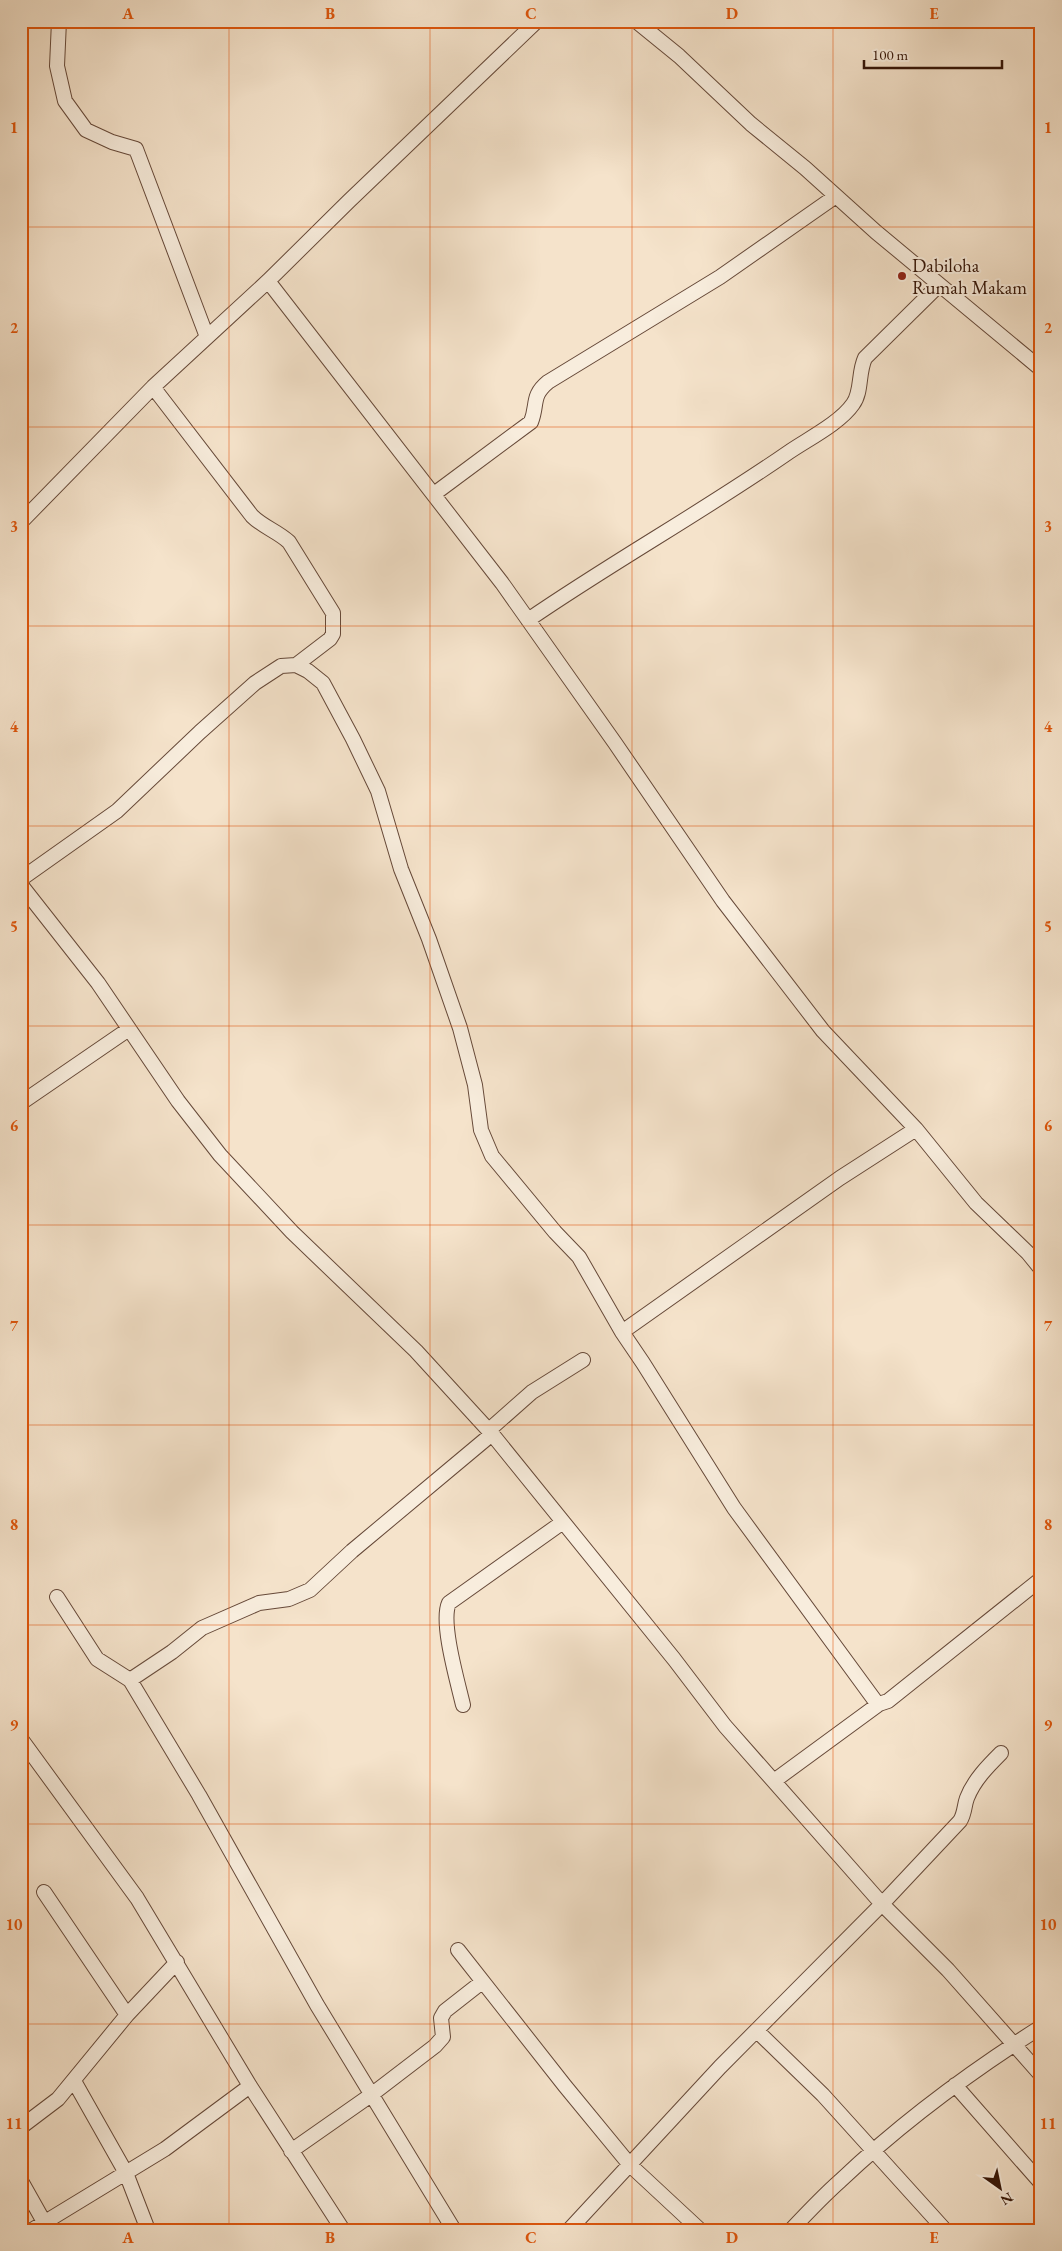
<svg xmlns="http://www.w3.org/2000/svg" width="1062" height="2251" font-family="'EB Garamond',serif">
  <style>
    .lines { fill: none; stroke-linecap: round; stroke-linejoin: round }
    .minor-casing { stroke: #664939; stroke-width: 16 }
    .minor { stroke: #f8eddd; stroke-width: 14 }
    .grid { fill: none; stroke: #df560c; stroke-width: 1; stroke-opacity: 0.55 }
    .poi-dot { fill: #8f2418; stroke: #f8eddd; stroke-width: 2 }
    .labels { text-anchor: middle; stroke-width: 4; stroke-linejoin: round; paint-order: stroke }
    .poi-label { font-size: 19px; fill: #361608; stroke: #f8eddd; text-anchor: start }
    .neatline { fill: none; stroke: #df560c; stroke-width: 2 }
    .grid-label { font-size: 16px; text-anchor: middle; font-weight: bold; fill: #df560c }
  </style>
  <rect width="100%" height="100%" fill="#f5e3cb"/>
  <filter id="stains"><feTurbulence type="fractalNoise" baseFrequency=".004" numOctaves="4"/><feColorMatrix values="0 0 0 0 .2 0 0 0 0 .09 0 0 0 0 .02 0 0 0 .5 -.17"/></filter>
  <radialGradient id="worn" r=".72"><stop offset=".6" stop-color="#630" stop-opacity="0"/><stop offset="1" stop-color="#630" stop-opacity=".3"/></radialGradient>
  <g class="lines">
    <g class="minor-casing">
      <path id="minor" d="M59,21L57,66L65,101L86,130L112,142L136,149L207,337
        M636,21L679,56L751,124L805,168L876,232L1041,369
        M268,281L502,583L615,743L723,901L823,1031L916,1129L976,1203L1028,1253L1041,1269
        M153,387L252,516C263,527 277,531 289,542L333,613V634L330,639L296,665
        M434,494L531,422C538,404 531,396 548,382L720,277L836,196
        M21,522L153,387L268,281L349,201L537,21
        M528,620C614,561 704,511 789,452C808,439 840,423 853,404C862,392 858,373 865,358L939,285
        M21,879L117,811L200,732L255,683L281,666L296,665L308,671L323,683L353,739L378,791L401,869L429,939L460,1028L475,1085L481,1130L492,1156L555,1232L579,1257L622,1332L643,1363L734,1508L876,1702L879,1704L888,1701L1041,1579
        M21,885L98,983L178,1101L220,1155L292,1232L416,1351L492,1434L674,1659L725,1726L882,1904L948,1970L1041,2075
        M21,1103L129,1029
        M622,1332L840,1178L916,1129
        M489,1430L532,1392L583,1360
        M57,1597L97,1659L130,1680L199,1795L317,2005L454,2230
        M130,1680L172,1652L202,1628L259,1603L289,1599L310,1590L352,1551L492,1434
        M463,1705C458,1683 440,1622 449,1603L563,1522
        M21,1739L137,1898L250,2086L343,2230
        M774,1781L879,1704
        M44,1892L127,2015
        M458,1950L565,2086L630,2165L700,2230
        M757,2031L823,2095L945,2230
        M74,2081L126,2173L148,2230
        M955,2085L1041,2183
        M21,2127L58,2099L127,2015L177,1962
        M291,2151L371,2095L435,2046L443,2037L441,2018L445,2011L482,1982
        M21,2181L48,2229
        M32,2230L165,2149L250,2086
        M569,2230L720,2067L882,1904L960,1821C965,1813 964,1806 967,1798C974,1780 988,1766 1001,1753
        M791,2230C807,2213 823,2196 840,2181C901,2123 970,2072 1041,2027"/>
    </g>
    <use href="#minor" class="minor"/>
  </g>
  <path class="grid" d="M229,21V2230M430,21V2230M632,21V2230M833,21V2230M21,227H1041M21,427H1041M21,626H1041M21,826H1041M21,1026H1041M21,1225H1041M21,1425H1041M21,1625H1041M21,1824H1041M21,2024H1041"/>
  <circle class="poi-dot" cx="902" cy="276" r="5"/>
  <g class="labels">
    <g class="poi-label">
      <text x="912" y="272">Dabiloha<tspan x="912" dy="22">Rumah Makam</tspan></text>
    </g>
  </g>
  <rect width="1062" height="2251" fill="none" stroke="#f5e3cb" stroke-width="55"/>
  <g transform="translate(1000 2188) rotate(147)" stroke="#f8eddd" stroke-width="4" paint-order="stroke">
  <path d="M0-4L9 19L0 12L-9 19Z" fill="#361608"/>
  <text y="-8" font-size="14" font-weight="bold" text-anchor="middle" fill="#361608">N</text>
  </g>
  <path d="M864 60v8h138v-8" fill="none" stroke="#361608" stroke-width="2.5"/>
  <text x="872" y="60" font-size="15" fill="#361608" stroke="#f8eddd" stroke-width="4" paint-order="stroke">100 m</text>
  <rect x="28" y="28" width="1006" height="2196" class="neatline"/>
  <g class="grid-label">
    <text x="128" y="19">A</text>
    <text x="330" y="19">B</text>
    <text x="531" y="19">C</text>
    <text x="732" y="19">D</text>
    <text x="934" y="19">E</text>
    <text x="14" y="133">1</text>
    <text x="1048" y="133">1</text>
    <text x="14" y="333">2</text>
    <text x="1048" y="333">2</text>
    <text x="14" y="532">3</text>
    <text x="1048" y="532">3</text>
    <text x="14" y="732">4</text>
    <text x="1048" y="732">4</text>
    <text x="14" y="932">5</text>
    <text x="1048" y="932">5</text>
    <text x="14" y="1131">6</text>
    <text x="1048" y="1131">6</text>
    <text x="14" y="1331">7</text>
    <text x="1048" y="1331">7</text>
    <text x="14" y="1530">8</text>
    <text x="1048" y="1530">8</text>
    <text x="14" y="1730">9</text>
    <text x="1048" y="1730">9</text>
    <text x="14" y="1930">10</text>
    <text x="1048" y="1930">10</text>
    <text x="14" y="2129">11</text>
    <text x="1048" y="2129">11</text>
    <text x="128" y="2243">A</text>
    <text x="330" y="2243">B</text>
    <text x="531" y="2243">C</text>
    <text x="732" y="2243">D</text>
    <text x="934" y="2243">E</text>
  </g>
  <rect width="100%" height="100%" filter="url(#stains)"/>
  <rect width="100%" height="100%" fill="url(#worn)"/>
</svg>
